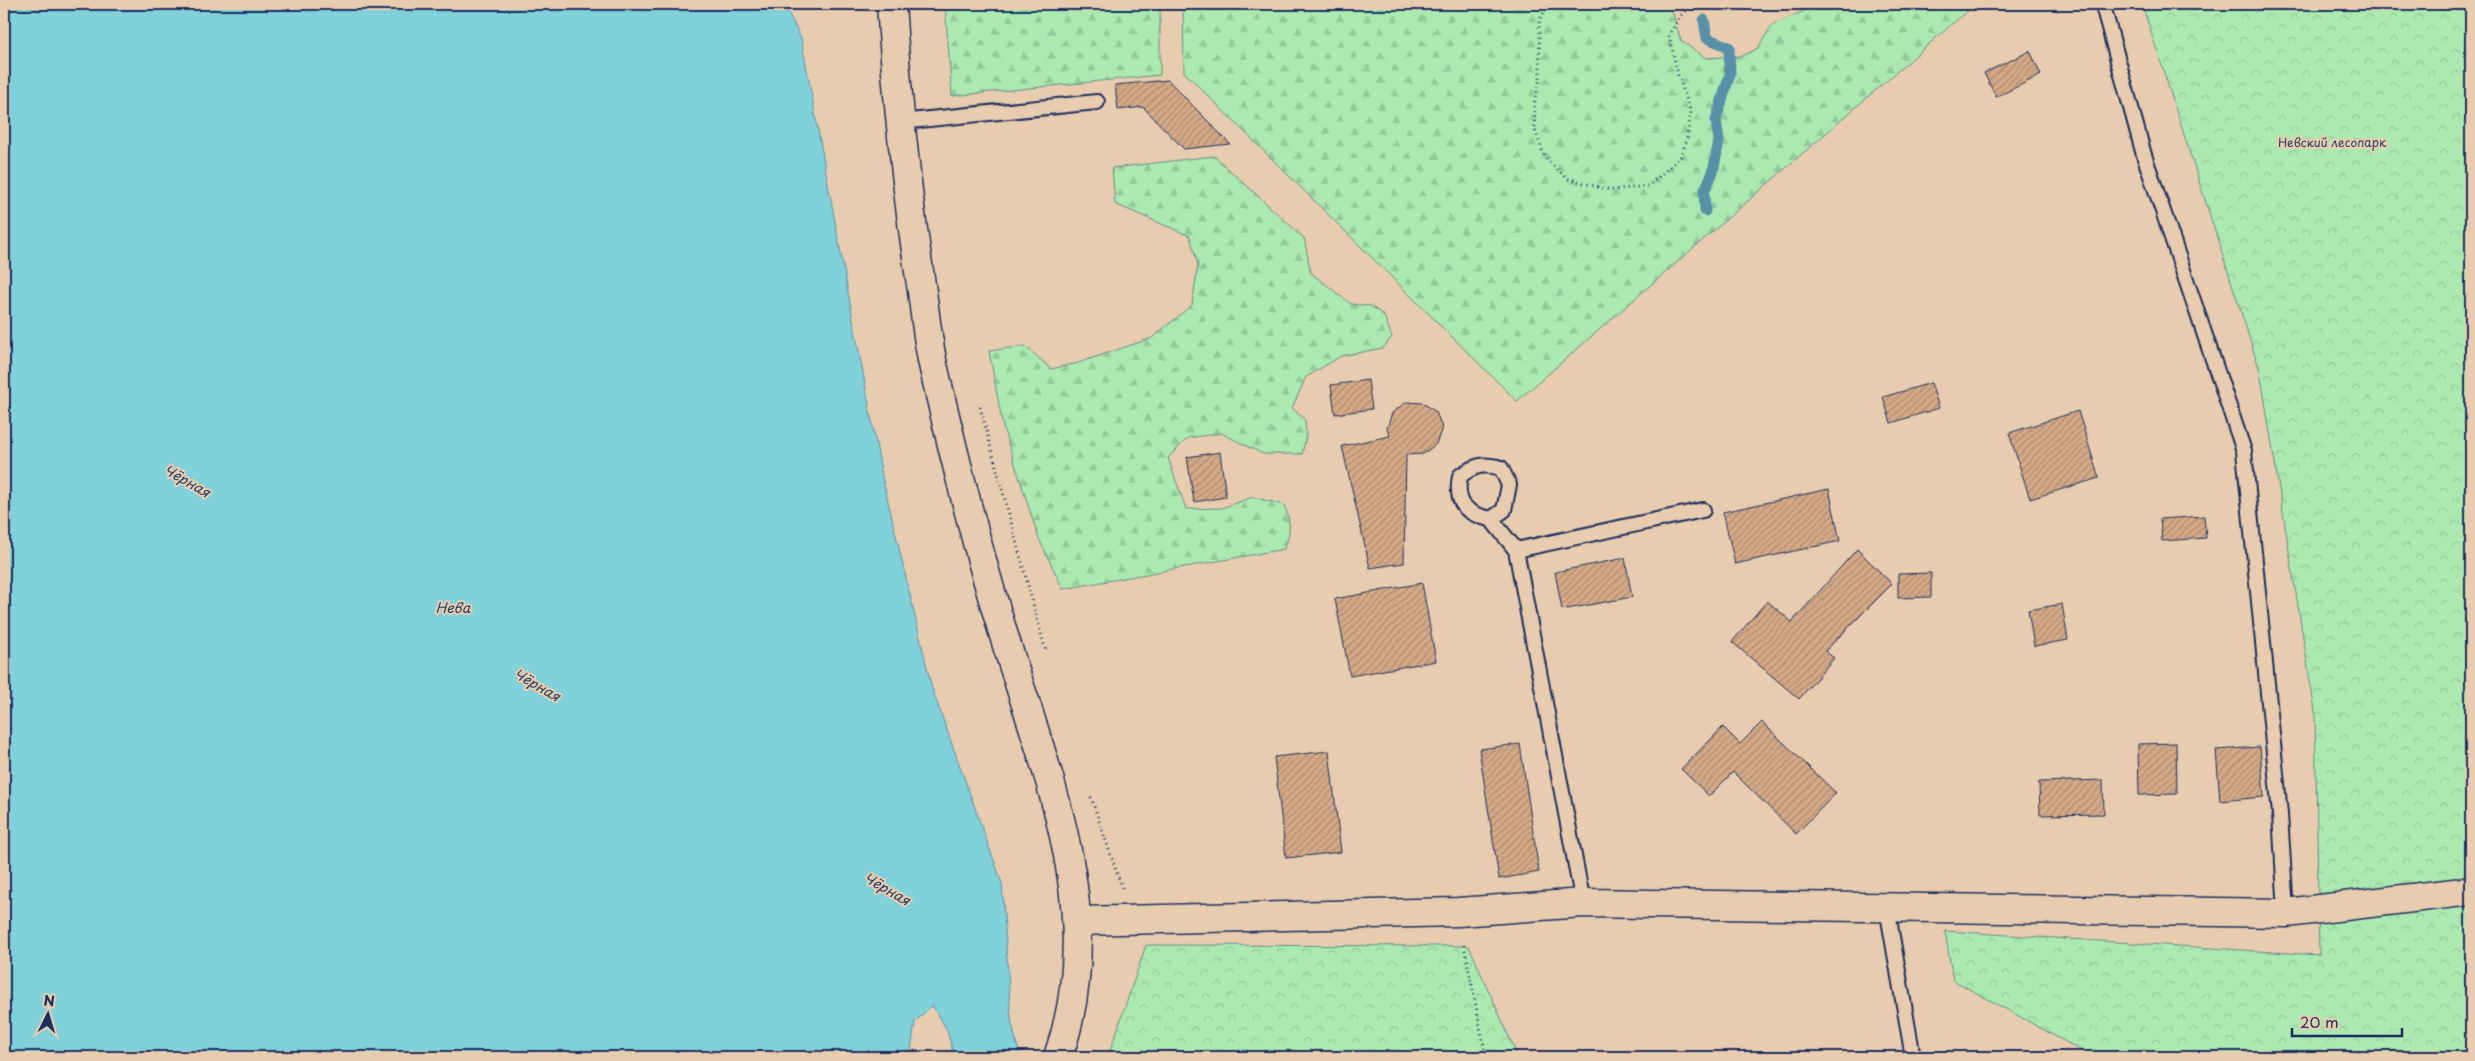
<svg xmlns="http://www.w3.org/2000/svg" width="2475" height="1061" font-family="'Playpen Sans',sans-serif">
  <style>
    .forest { fill: url(#forest-firs); stroke: #638c87 }
    .park { fill: url(#park-crowns); stroke: #638c87 }
    .water { fill: #80d1da; stroke: #5890a8 }
    .lines { fill: none; stroke-linecap: round; stroke-linejoin: round }
    .stream { stroke: #5890a8; stroke-width: 11 }
    .building { fill: url(#building-hatch); stroke: #1b2f5e }
    .lane-casing { stroke: #1b2f5e; stroke-width: 18 }
    .street-casing { stroke: #1b2f5e; stroke-width: 31 }
    .secondary-casing { stroke: #1b2f5e; stroke-width: 31 }
    .path { stroke: #1b2f5e; stroke-width: 3; stroke-dasharray: 1 4; stroke-linecap: butt }
    .lane { stroke: #e8ccaf; stroke-width: 14 }
    .street { stroke: #e8ccaf; stroke-width: 28 }
    .secondary { stroke: #e8ccaf; stroke-width: 28 }
    .labels { text-anchor: middle; stroke-width: 4; stroke-linejoin: round; paint-order: stroke }
    .park-label { font-size: 12px; fill: #294266; stroke: #e8ccaf }
    .water-label { font-size: 14px; font-style: italic; fill: #253f6a; stroke: #e8ccaf }
  </style>
  <defs>
    <pattern id="forest-firs" width="22" height="20" patternUnits="userSpaceOnUse" patternTransform="scale(1.25)"><rect width="22" height="20" fill="#abe9b0"/><path d="M5 1l3.5 6h-7zM16 11l3.5 6h-7z" fill="#93c89a"/></pattern>
    <pattern id="park-crowns" width="20" height="18" patternUnits="userSpaceOnUse" patternTransform="scale(1.25)"><rect width="20" height="18" fill="#abe9b0"/><path d="M2 6a3 3 0 1 1 6 0M12 15a3 3 0 1 1 6 0" fill="none" stroke="#93c89a"/></pattern>
    <pattern id="building-hatch" width="6" height="6" patternUnits="userSpaceOnUse" patternTransform="scale(1.25)"><rect width="6" height="6" fill="#d4a986"/><path d="M-1 1l2-2M0 6l6-6M5 7l2-2" fill="none" stroke="#ab8a71"/></pattern>
  </defs>
  <rect width="100%" height="100%" fill="#e8ccaf"/>
  <filter id="ink" filterUnits="userSpaceOnUse"><feTurbulence type="fractalNoise" baseFrequency=".02" numOctaves="2"/><feDisplacementMap in="SourceGraphic" scale="10" xChannelSelector="R" yChannelSelector="G"/><feConvolveMatrix kernelMatrix="1 2 1 2 8 2 1 2 1" color-interpolation-filters="sRGB"/></filter>
  <g filter="url(#ink)">
    <path class="forest" d="M945,4H1160V75L952,96Z
      M1183,4H1670L1681,41L1706,58L1743,56L1758,48L1772,25L1820,4H1975L1517,401L1184,72Z
      M1214,156L1304,238L1311,273L1351,304L1371,306L1384,316L1392,337L1383,348L1341,356L1306,377L1292,408L1305,420L1306,436L1302,454H1263L1221,433L1188,438L1168,458L1186,509L1222,508L1253,497L1284,505C1291,520 1291,534 1284,549L1063,589L1039,539L1003,427L989,351L1025,346L1051,369L1078,363L1152,338L1192,305L1198,265L1190,236L1115,204L1112,168Z"/>
    <path class="park" d="M2142,4H2471V1057H2093L1953,980L1945,931L2319,955L2315,711L2260,371Z
      M1146,945L1469,946L1518,1057H1108Z"/>
    <path class="water" d="M4,4H784L801,38L882,476L932,689L1002,883L1011,1020L1020,1057H954L947,1030L932,1005L915,1022L910,1057H4Z"/>
    <g class="lines">
      <path class="stream" d="M1704,20L1707,38L1729,47L1730,74L1716,120L1719,141L1713,172L1704,192L1705,211"/>
    </g>
    <path class="building" d="M2030,51L2041,75L1996,97L1984,73Z
      M1168,80L1230,144L1184,149L1143,107L1118,110L1115,85Z
      M1368,380L1372,409L1335,414L1331,385Z
      M1931,383L1939,408L1891,423L1883,397Z
      M1406,402L1423,403L1436,412L1442,428L1436,444L1423,454L1406,455L1404,563L1370,568L1342,446L1390,436L1387,428L1392,413Z
      M2078,411L2099,478L2030,499L2009,433Z
      M1220,452L1226,497L1194,502L1187,457Z
      M1829,489L1840,541L1735,564L1723,512Z
      M2204,516L2206,538L2162,541L2160,519Z
      M1857,549L1892,584L1825,651L1834,658L1799,699L1732,642L1767,601L1792,622Z
      M1625,558L1632,597L1562,610L1555,572Z
      M1931,573V597L1898,598V574Z
      M1422,583L1436,661L1350,676L1335,599Z
      M2062,604L2068,640L2034,646L2028,610Z
      M1762,722L1836,793L1796,834L1733,772L1709,796L1681,769L1723,727L1740,744Z
      M2176,743L2177,794L2139,795L2138,744Z
      M1520,744L1539,872L1499,879L1479,749Z
      M2260,747L2264,797L2220,801L2216,750Z
      M1329,751L1341,852L1286,858L1274,757Z
      M2103,780L2104,814L2040,815L2039,782Z"/>
    <g class="lines">
      <g class="lane-casing">
        <path id="lane" d="M2103,6L2144,155L2244,451L2280,814L2286,913
          M900,122L1097,102
          M1491,519L1504,510L1509,485L1501,468C1483,463 1475,465 1460,476C1455,503 1465,514 1491,519L1516,550
          M1583,903L1516,550L1703,510
          M1887,908L1913,1057"/>
      </g>
      <g class="street-casing">
        <path id="street" d="M1078,921L1458,912L1583,903L2286,913L2471,891"/>
      </g>
      <g class="secondary-casing">
        <path id="secondary" d="M891,4C897,96 906,187 920,278C925,309 927,340 934,369C954,456 975,541 1001,626C1043,767 1110,910 1058,1057"/>
      </g>
      <path class="path" d="M1548,4L1539,21L1540,79L1534,104L1535,130L1545,158L1568,179L1611,190L1648,186L1680,158L1687,139L1691,112L1678,75L1669,35L1680,16L1695,4
        M1694,5L1735,10L1784,4
        M980,407L1046,652
        M1091,797L1122,888
        M1464,945L1486,1057"/>
      <use href="#lane" class="lane"/>
      <use href="#street" class="street"/>
      <use href="#secondary" class="secondary"/>
    </g>
  </g>
  <g class="labels">
    <g class="park-label">
      <text x="2332" y="147">Невский лесопарк</text>
    </g>
    <g class="water-label">
      <text transform="translate(187 481) rotate(30)" y="5">Чёрная</text>
      <text x="453" y="613">Нева</text>
      <text transform="translate(537 685) rotate(30)" y="5">Чёрная</text>
      <text transform="translate(887 889) rotate(30)" y="5">Чёрная</text>
    </g>
  </g>
  <rect width="2475" height="1061" fill="none" stroke="#e8ccaf" stroke-width="20"/>
  <rect x="10" y="10" width="2455" height="1041" fill="none" stroke="#1b2f5e" stroke-width="2" filter="url(#ink)"/>
  <g transform="translate(48 1014) rotate(5)" stroke="#e8ccaf" stroke-width="4" paint-order="stroke">
  <path d="M0-4L9 19L0 12L-9 19Z" fill="#1b2f5e"/>
  <text y="-8" font-size="14" font-weight="bold" text-anchor="middle" fill="#1b2f5e">N</text>
  </g>
  <path d="M2292 1028v8h110v-8" fill="none" stroke="#1b2f5e" stroke-width="2.5"/>
  <text x="2300" y="1028" font-size="15" fill="#1b2f5e" stroke="#e8ccaf" stroke-width="4" paint-order="stroke">20 m</text>
</svg>
